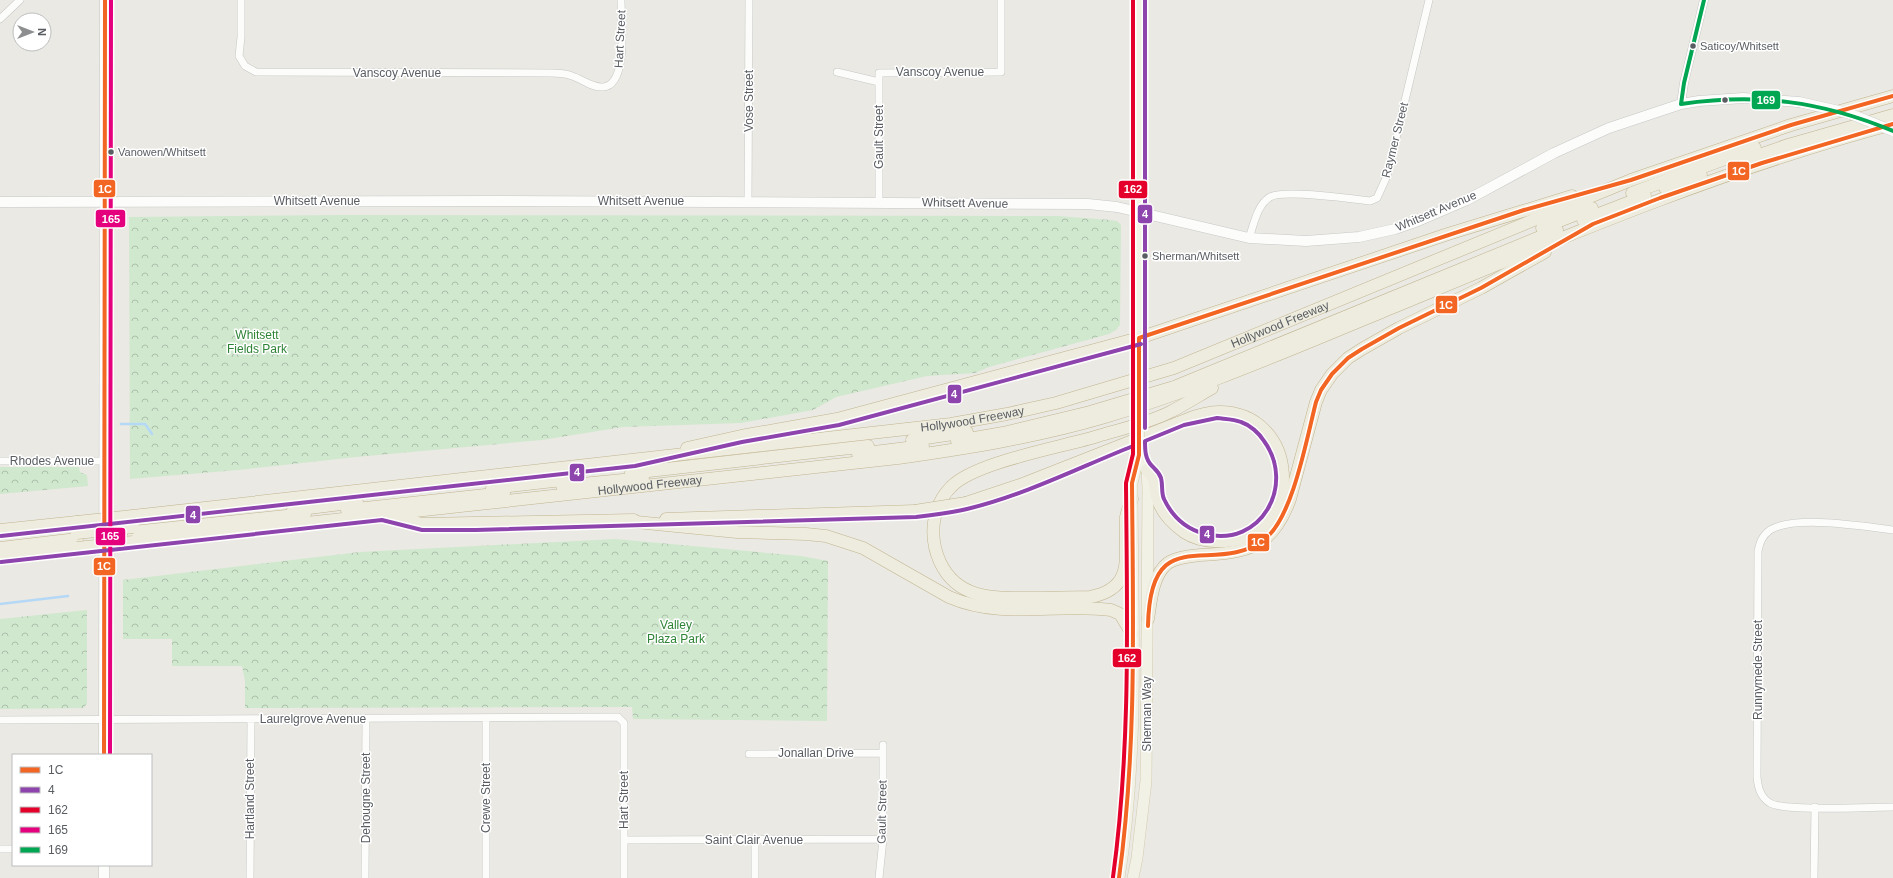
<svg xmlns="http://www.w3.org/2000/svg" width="1893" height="878" font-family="Arial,sans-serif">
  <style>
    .forest { fill: url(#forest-crowns) }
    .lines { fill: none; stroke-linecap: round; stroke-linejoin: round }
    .stream { stroke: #b5d8f7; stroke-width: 2.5 }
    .minor-casing { stroke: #c6c7c5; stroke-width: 8 }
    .tertiary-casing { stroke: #c6c7c5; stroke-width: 9 }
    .secondary-casing { stroke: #c7c8c7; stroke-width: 11 }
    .primary-casing { stroke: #d3cbaf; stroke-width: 12 }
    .motorway-casing { stroke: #c1b590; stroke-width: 13 }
    .minor { stroke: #fcfcfb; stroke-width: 7 }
    .tertiary { stroke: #fcfcfb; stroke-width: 8 }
    .secondary { stroke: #fcfcfb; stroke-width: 10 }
    .primary { stroke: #f2f1e6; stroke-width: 11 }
    .motorway { stroke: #eeecdf; stroke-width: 12 }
    .secondary-bridge-casing { stroke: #c7c8c7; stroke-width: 11; stroke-linecap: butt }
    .primary-bridge-casing { stroke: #d3cbaf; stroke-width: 12; stroke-linecap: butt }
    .motorway-bridge-casing { stroke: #c1b590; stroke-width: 13; stroke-linecap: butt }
    .secondary-bridge { stroke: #fcfcfb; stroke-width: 10 }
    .primary-bridge { stroke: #f2f1e6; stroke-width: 11 }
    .motorway-bridge { stroke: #eeecdf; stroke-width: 12 }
    .bus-1-casing { stroke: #fff; stroke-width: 7 }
    .bus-2-casing { stroke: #fff; stroke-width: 7 }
    .bus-3-casing { stroke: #fff; stroke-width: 7 }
    .bus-4-casing { stroke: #fff; stroke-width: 7 }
    .bus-5-casing { stroke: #fff; stroke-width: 7 }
    .bus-1 { stroke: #f26522; stroke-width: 4 }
    .bus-2 { stroke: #8e44ad; stroke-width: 4 }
    .bus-3 { stroke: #e4002b; stroke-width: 4 }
    .bus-4 { stroke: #e5007d; stroke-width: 4 }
    .bus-5 { stroke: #00a651; stroke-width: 4 }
    .bus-dot { fill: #595d62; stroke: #fff; stroke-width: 1.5 }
    .labels { text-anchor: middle; stroke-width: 3; stroke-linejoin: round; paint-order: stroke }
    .bus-label { font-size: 11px; fill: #595d62; stroke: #fff; text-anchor: start }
    .street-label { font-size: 12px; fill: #595d62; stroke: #fff }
    .park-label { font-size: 12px; fill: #2e8436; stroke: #fff }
    .line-badge { stroke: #fff; stroke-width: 1.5 }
    .badge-label { font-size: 11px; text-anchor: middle; font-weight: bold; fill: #fff }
  </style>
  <defs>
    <pattern id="forest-crowns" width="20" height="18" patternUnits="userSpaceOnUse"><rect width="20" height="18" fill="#d0e8ce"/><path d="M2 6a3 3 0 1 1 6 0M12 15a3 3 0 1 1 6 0" fill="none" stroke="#acbfab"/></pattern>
  </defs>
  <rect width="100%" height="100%" fill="#eae9e3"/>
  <path class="forest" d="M345,215L1058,216L1110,220L1117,221L1121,225L1120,325L1116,330L1109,334L989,367L975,373L927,376L836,397L813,410L741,423L623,427L542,440L356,457L238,470L130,479L129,217Z
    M0,467H79L80,472L87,475L88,486L0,494Z
    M615,539L801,556L828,561L827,721L633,719L632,707L245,708V681L242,666H172V639H123V580L360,552Z
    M87,610V704L83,708L0,709V619Z"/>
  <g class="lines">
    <path class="stream" d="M121,424H145L152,434
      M0,604L68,596"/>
    <g class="minor-casing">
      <path id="minor" d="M241,0V37L239,56L245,66L256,72L550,73C558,73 565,73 572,76C582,79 592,88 603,87C629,85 621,19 621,0
        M0,19L20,0
        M837,72L879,82
        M748,202L749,0
        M879,202V73L1001,72V0
        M1249,238C1254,224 1257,205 1270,197C1284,189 1351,199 1370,201L1377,198L1387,176L1429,0
        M0,461H105
        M1893,530C1864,526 1794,515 1770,530C1762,536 1760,542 1758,551L1757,777C1758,787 1760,797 1770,803C1784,812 1871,807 1893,807
        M0,720L618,717L624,723V878
        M749,754L883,753
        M624,840L883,839
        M0,849H13
        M1814,877L1815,807
        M250,878L251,720
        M365,878L366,719
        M486,878V719
        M755,878V840
        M879,878L883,839V745"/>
    </g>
    <g class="tertiary-casing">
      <path id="tertiary" d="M1681,104L1684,83L1704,0"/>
    </g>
    <g class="secondary-casing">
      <path id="secondary" d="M0,202L499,201L1088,204L1117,207L1249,238L1306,241L1359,237L1395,229L1418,221L1467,200L1554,153L1609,128L1681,104L1699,101L1743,98L1799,102
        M104,755L105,0
        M104,865V878"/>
    </g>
    <g class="primary-casing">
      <path id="primary" d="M1139,346V0
        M1119,878C1140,748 1132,614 1132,483L1139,455
        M1133,878L1137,858L1146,781L1148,488L1147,470L1139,455"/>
    </g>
    <g class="motorway-casing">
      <g id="motorway">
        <path d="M1745,160L1788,145L1893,115"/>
        <path d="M1665,188L1701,175"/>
        <path d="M1632,193L1755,148"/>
        <path d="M1583,220L1645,196"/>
        <path d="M1542,228L1592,208"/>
        <path d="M912,440L967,432"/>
        <path d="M957,441L1003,433L1090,412L1174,387L1557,230"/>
        <path d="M687,448L741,436L837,419L1139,338L1448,234L1572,196"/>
        <path d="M858,454L923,446"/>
        <path d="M631,473L868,446"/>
        <path d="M562,486L643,478"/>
        <path d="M492,488L571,479"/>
        <path d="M1132,499C1130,505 1127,511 1126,517C1123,553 1138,588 1090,597C1071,597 1052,598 1033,598C997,598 958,601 940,562C929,538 931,507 951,487C974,462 1063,447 1098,436C1122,429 1148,423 1170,412C1184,405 1198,396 1212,388"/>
        <path d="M966,503L1020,485L1193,417C1201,415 1209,412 1217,412C1301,410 1306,536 1225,541C1211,542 1196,540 1184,532C1173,524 1162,513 1158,500C1153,486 1158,480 1147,470"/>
        <path d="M293,510L357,502"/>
        <path d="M347,510L504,493"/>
        <path id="s1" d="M133,516L951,424L1007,414L1056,403L1174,368L1631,180L1791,125L1893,96"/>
        <path d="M391,517L423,524L634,520"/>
        <path d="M666,519L915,511"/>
        <path d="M626,521L737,532L806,534L826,536L863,548L949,597C1002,620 1056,603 1111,610L1120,614L1132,634"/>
        <path d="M0,530L77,522"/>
        <path d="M133,532L305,514"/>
        <path id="s2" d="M133,542L898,458C968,448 1037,437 1105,417C1200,389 1291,349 1382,312C1551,242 1716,171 1893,124"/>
        <path d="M0,548L77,539"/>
        <path d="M0,556L77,548"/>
        <path d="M1148,619C1151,602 1152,575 1168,563C1177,557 1190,556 1200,555C1248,553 1273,547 1290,499L1316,402L1321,390L1332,374L1348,358L1362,349L1399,328L1481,288L1545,252"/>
      </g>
    </g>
    <use href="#minor" class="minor"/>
    <use href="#tertiary" class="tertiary"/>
    <use href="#secondary" class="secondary"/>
    <use href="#primary" class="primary"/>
    <use href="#motorway" class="motorway"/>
    <g class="secondary-bridge-casing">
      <path id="secondary-bridge" d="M1799,102L1848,113L1893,131"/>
    </g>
    <g class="primary-bridge-casing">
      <path id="primary-bridge" d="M1139,455V348"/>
    </g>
    <g class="motorway-bridge-casing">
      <path id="motorway-bridge" d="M915,511L966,503
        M77,522L133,516
        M77,533L133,527
        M77,548L133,542"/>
    </g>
    <use href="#secondary-bridge" class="secondary-bridge"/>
    <use href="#primary-bridge" class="primary-bridge"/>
    <use href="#motorway-bridge" class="motorway-bridge"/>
    <g class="bus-1-casing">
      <path id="bus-1" d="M1148,626C1150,516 1215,580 1266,538C1293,516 1307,437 1316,402L1321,390L1332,374L1348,358L1362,349L1399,328L1481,288L1593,224L1660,198L1762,163L1893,124
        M104,755L105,0
        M1119,878C1137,747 1133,615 1132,483L1139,455V338L1524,210L1631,180L1791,125L1893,96"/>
    </g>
    <g class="bus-2-casing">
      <path id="bus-2" d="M1145,0V428
        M1217,418C1224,419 1234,419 1241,422C1250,425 1259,433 1264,441C1296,485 1261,548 1205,534C1186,529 1172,516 1164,499C1161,493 1163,485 1161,478C1159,472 1156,470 1152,466C1145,459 1145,450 1145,441L1184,425Z
        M1,536L635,466L742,442L839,425L1141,344
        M1,562L382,520L422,530H476L916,517C933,515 950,513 967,509C1025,495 1078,468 1133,446"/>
    </g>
    <g class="bus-3-casing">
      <path id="bus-3" d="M1113,877C1131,746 1127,615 1126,483L1133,454V0"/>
    </g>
    <g class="bus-4-casing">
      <path id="bus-4" d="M110,755L111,0"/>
    </g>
    <g class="bus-5-casing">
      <path id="bus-5" d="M1704,0L1684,83L1681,104C1758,93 1821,101 1893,131"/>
    </g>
    <use href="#bus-1" class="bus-1"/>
    <use href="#bus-2" class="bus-2"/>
    <use href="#bus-3" class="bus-3"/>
    <use href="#bus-4" class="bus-4"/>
    <use href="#bus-5" class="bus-5"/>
  </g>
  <g class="bus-dot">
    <circle cx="1693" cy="46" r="3.5"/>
    <circle cx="1725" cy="100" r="3.5"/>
    <circle cx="111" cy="152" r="3.5"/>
    <circle cx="1145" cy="256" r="3.5"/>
  </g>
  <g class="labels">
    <g class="bus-label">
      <text x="1700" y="50">Saticoy/Whitsett</text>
      <text x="118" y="156">Vanowen/Whitsett</text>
      <text x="1152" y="260">Sherman/Whitsett</text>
    </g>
    <g class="street-label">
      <text transform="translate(620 39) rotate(-87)" y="4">Hart Street</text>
      <text x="940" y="76">Vanscoy Avenue</text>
      <text x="397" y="77">Vanscoy Avenue</text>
      <text transform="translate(749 101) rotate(-90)" y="4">Vose Street</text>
      <text transform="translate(879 137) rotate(-90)" y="4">Gault Street</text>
      <text transform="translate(1395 140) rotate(-76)" y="4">Raymer Street</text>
      <text x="317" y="205">Whitsett Avenue</text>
      <text x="641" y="205">Whitsett Avenue</text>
      <text transform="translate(965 203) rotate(1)" y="4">Whitsett Avenue</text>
      <text transform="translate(1436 211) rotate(-23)" y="4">Whitsett Avenue</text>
      <text dy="4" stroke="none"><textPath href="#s1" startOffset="1168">Hollywood Freeway</textPath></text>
      <text dy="4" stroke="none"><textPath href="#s1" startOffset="845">Hollywood Freeway</textPath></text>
      <text x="52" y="465">Rhodes Avenue</text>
      <text dy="4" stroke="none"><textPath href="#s2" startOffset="520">Hollywood Freeway</textPath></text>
      <text transform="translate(1758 670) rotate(-90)" y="4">Runnymede Street</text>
      <text transform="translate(1147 714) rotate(-90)" y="4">Sherman Way</text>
      <text x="313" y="723">Laurelgrove Avenue</text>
      <text x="816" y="757">Jonallan Drive</text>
      <text transform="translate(366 798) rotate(-90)" y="4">Dehougne Street</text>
      <text transform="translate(486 798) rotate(-90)" y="4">Crewe Street</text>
      <text transform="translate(250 799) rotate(-90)" y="4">Hartland Street</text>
      <text transform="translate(624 800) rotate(-90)" y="4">Hart Street</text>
      <text transform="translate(882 812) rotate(-89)" y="4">Gault Street</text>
      <text x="754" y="844">Saint Clair Avenue</text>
    </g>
    <g class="park-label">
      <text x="257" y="339">Whitsett<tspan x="257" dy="14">Fields Park</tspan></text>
      <text x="676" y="629">Valley<tspan x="676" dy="14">Plaza Park</tspan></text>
    </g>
  </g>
  <g class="line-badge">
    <rect x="1751" y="90" width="30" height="20" rx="4" fill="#00a651"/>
    <rect x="1727" y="161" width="23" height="20" rx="4" fill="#f26522"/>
    <rect x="93" y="179" width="23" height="19" rx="4" fill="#f26522"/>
    <rect x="1118" y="180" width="30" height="19" rx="4" fill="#e4002b"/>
    <rect x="1137" y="204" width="16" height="20" rx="4" fill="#8e44ad"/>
    <rect x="95" y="209" width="31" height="19" rx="4" fill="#e5007d"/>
    <rect x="1435" y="295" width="23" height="19" rx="4" fill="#f26522"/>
    <rect x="947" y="384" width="15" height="20" rx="4" fill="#8e44ad"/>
    <rect x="569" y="463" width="16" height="19" rx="4" fill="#8e44ad"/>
    <rect x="185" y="505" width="16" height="19" rx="4" fill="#8e44ad"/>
    <rect x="1199" y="525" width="16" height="19" rx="4" fill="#8e44ad"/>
    <rect x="95" y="527" width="31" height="19" rx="4" fill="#e5007d"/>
    <rect x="1247" y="533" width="23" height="19" rx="4" fill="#f26522"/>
    <rect x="93" y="557" width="23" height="19" rx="4" fill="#f26522"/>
    <rect x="1112" y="648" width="30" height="20" rx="4" fill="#e4002b"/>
  </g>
  <g class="badge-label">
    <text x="1766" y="104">169</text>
    <text x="1739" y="175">1C</text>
    <text x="105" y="193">1C</text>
    <text x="1133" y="193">162</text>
    <text x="1145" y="218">4</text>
    <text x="111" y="223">165</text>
    <text x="1446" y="309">1C</text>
    <text x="954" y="398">4</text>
    <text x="577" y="476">4</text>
    <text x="193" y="519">4</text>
    <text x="1207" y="538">4</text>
    <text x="110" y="540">165</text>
    <text x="1258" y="546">1C</text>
    <text x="104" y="570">1C</text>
    <text x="1127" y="662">162</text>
  </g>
  <rect x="12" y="754" width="140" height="112" fill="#ffffff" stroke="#bdbec0"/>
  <rect x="20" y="767" width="20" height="6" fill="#f26522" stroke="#bdbec0"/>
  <text x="48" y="774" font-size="12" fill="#595d62">1C</text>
  <rect x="20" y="787" width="20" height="6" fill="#8e44ad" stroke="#bdbec0"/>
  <text x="48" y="794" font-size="12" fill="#595d62">4</text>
  <rect x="20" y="807" width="20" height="6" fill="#e4002b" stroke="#bdbec0"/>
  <text x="48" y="814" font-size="12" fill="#595d62">162</text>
  <rect x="20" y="827" width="20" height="6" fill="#e5007d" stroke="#bdbec0"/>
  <text x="48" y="834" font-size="12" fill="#595d62">165</text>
  <rect x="20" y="847" width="20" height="6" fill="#00a651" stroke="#bdbec0"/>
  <text x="48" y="854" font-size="12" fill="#595d62">169</text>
  <g transform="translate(32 32) rotate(90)"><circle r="19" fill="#ffffff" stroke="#bdbec0"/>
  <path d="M0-3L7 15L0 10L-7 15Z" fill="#8c8e8f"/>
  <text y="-6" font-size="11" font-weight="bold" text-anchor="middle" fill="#595d62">N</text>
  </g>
</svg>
